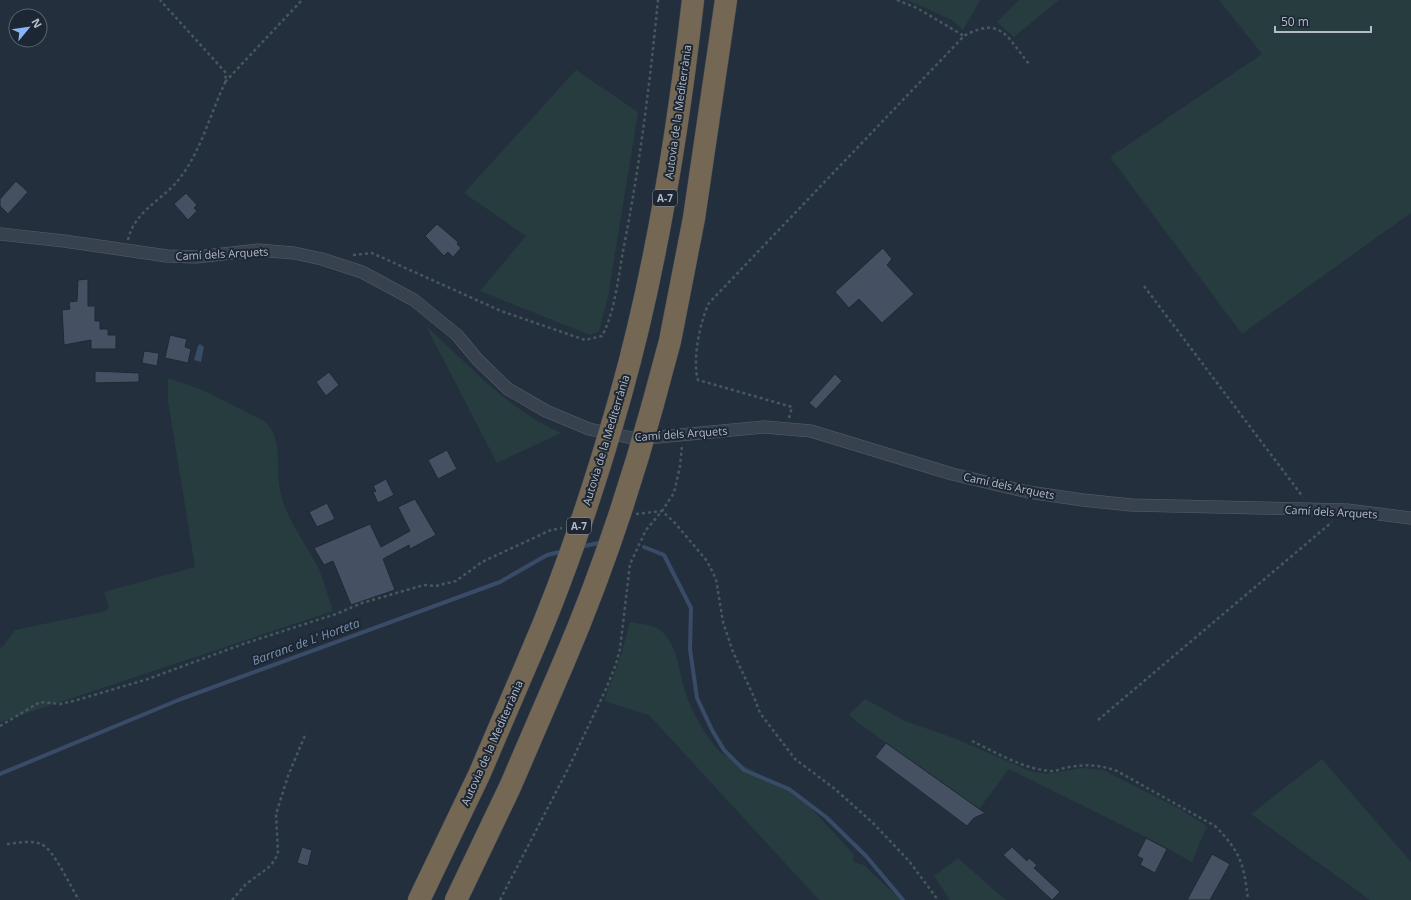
<svg xmlns="http://www.w3.org/2000/svg" width="1411" height="900" font-family="'Open Sans',sans-serif">
  <style>
    .green { fill: #263c3f }
    .water { fill: #394c67 }
    .lines { fill: none; stroke-linecap: round; stroke-linejoin: round }
    .stream { stroke: #394c67; stroke-width: 4 }
    .building { fill: #455162; stroke: #1f2835 }
    .street-casing { stroke: #565f6c; stroke-width: 13 }
    .highway-casing { stroke: #434c59; stroke-width: 23 }
    .path { stroke: #44595c; stroke-width: 2.5; stroke-dasharray: 3 3; stroke-linecap: butt }
    .street { stroke: #38414e; stroke-width: 12 }
    .highway { stroke: #746855; stroke-width: 22 }
    .highway-bridge-casing { stroke: #434c59; stroke-width: 23; stroke-linecap: butt }
    .highway-bridge { stroke: #746855; stroke-width: 22 }
    .labels { text-anchor: middle; stroke-width: 4; stroke-linejoin: round; paint-order: stroke }
    .shield { fill: #1d2633; stroke: #878f9c; stroke-width: 1 }
    .shield-label { font-size: 10px; font-weight: bold; fill: #b4bcc9 }
    .street-label { font-size: 11px; fill: #b4bcc9; stroke: #1d2633 }
    .water-label { font-size: 12px; font-style: italic; fill: #7c92b1; stroke: #1d2633 }
  </style>
  <rect width="100%" height="100%" fill="#242f3e"/>
  <path class="green" d="M907,0H980L963,30L952,20Z
    M1019,0H1059L1014,37L997,22Z
    M1219,0H1411V213L1242,334L1110,157L1262,54Z
    M576,70L638,112L608,297L599,331L590,335L480,291L526,236L464,193Z
    M426,326C469,365 507,409 561,433L497,463Z
    M168,378L205,391L264,421C284,438 275,467 280,490C285,518 305,542 318,567C324,581 328,596 333,611L0,722V648L4,645L15,630L106,611L109,607L104,592L195,567L168,401Z
    M630,622C638,624 649,624 657,628C678,641 678,670 685,691C692,712 705,736 720,752L770,780L794,790L846,846L853,854L854,862L864,865L901,900H819L649,715L604,701L621,655Z
    M865,699L905,721L954,738L1030,771L1046,774L1083,768L1103,770L1178,808L1207,826L1192,862L1148,838L1009,769L979,809L857,722L849,714Z
    M1322,759L1411,862V900H1370L1251,814Z
    M958,858L1002,897L1007,900H950L934,876Z"/>
  <path class="water" d="M200,344L204,347L201,362L194,360L198,346Z"/>
  <g class="lines">
    <path class="stream" d="M580,547L603,542
      M644,547L664,555L691,608L690,649L697,698L712,730L724,750L744,770L789,789L826,817L866,856L903,900
      M0,774L181,699L500,582L547,555L564,551"/>
  </g>
  <path class="building" d="M16,181L28,192L8,214L0,206V199Z
    M186,193L197,205L194,208L197,211L188,220L174,204Z
    M437,224L458,242L457,244L461,248L453,257L448,252L444,256L425,236Z
    M883,248L892,259L887,265L914,294L882,323L859,299L849,308L835,292Z
    M88,279V306H95V321H100V329H108V335H116V349H91V340L64,345L62,310L70,309L69,302L77,301L78,280Z
    M170,335L187,339L185,347L191,349L188,363L165,358Z
    M144,351L159,353L157,366L142,363Z
    M95,371L139,373V382L95,383Z
    M329,372L339,385L326,396L316,382Z
    M835,374L842,381L816,409L809,403Z
    M447,450L457,469L438,479L428,460Z
    M386,479L394,495L378,503L373,492L376,491L373,486Z
    M415,499L436,535L410,549L409,545L383,559L395,590L351,605L333,561L324,565L314,548L370,524L381,547L410,531L398,507Z
    M327,503L335,519L317,527L309,512Z
    M886,743L913,762L985,813L974,818L967,826L875,757Z
    M1146,838L1167,849L1155,873L1140,865L1143,859L1137,856Z
    M302,847L312,850L308,866L297,863Z
    M1012,847L1027,861L1029,858L1037,865L1034,868L1060,892L1052,900L1003,855Z
    M1212,854L1230,864L1210,900H1187Z"/>
  <g class="lines">
    <g class="street-casing">
      <path id="street" d="M0,234L64,241L167,256L196,257L258,250L294,253L322,259L362,272L414,300L457,335L477,359L508,389L546,411L589,429L637,439L765,427L811,431L952,474L1028,492L1083,500L1131,505L1347,510L1411,518"/>
    </g>
    <g class="highway-casing">
      <path id="highway" d="M621,394C657,266 678,132 693,0
        M653,404L670,341L694,218L726,0
        M419,900L479,775L530,656
        M456,900L510,787L563,664"/>
    </g>
    <path class="path" d="M897,0L917,8L964,36
      M225,82L302,0
      M128,240C133,216 154,204 170,189C199,161 208,118 225,83L226,73L160,0
      M353,255L372,253L501,311L585,340L602,336C616,309 618,276 624,246C640,164 650,82 658,0
      M1144,286L1303,497
      M789,418L792,407L698,380C692,361 700,321 709,303L964,36C1002,15 1007,38 1030,65
      M636,514L662,511L675,523L707,561L716,579L723,622L733,652L754,697L760,713L795,759L835,789L874,824L909,861L938,900
      M1098,720L1332,522
      M0,726L40,702L60,704L77,700L148,679L243,644L336,614L362,603L424,585L436,586L456,581L482,562L512,548L551,530L562,528
      M972,741C997,753 1023,769 1051,771C1057,771 1063,768 1069,767C1087,764 1101,765 1117,771L1215,826C1241,852 1244,865 1248,900
      M7,844C17,843 31,840 41,844C54,849 71,888 79,900
      M232,900L246,884L268,868L275,860L278,852L276,814L288,776L306,733
      M500,900L569,767L606,689L616,664L620,649L630,564L646,530L662,511L674,493L680,466L682,446"/>
    <use href="#street" class="street"/>
    <use href="#highway" class="highway"/>
    <g class="highway-bridge-casing">
      <path id="highway-bridge" d="M530,656C567,571 596,482 621,394
        M563,664C599,580 629,492 653,404"/>
    </g>
    <use href="#highway-bridge" class="highway-bridge"/>
  </g>
  <g class="labels">
    <g class="shield">
      <rect x="653" y="190" width="24" height="16" rx="3"/>
      <rect x="567" y="518" width="24" height="16" rx="3"/>
    </g>
    <g class="shield-label">
      <text x="665" y="202">A-7</text>
      <text x="579" y="530">A-7</text>
    </g>
    <g class="street-label">
      <text transform="translate(678 112) rotate(-82)" y="4">Autovia de la Mediterrània</text>
      <text transform="translate(222 254) rotate(-3)" y="4">Camí dels Arquets</text>
      <text transform="translate(681 434) rotate(-4)" y="4">Camí dels Arquets</text>
      <text transform="translate(606 440) rotate(-73)" y="4">Autovia de la Mediterrània</text>
      <text transform="translate(1009 486) rotate(12)" y="4">Camí dels Arquets</text>
      <text transform="translate(1331 512) rotate(3)" y="4">Camí dels Arquets</text>
      <text transform="translate(492 743) rotate(-66)" y="4">Autovia de la Mediterrània</text>
    </g>
    <g class="water-label">
      <text transform="translate(306 642) rotate(-20)" y="4">Barranc de L' Horteta</text>
    </g>
  </g>
  <g transform="translate(28 28) rotate(61)"><circle r="19" fill="#1d2633" stroke="#59626f"/>
  <path d="M0-3L7 15L0 10L-7 15Z" fill="#8ab4f8"/>
  <text y="-6" font-size="11" font-weight="bold" text-anchor="middle" fill="#b4bcc9">N</text>
  </g>
  <path d="M1275 26v6h96v-6" fill="none" stroke="#b4bcc9" stroke-width="2"/>
  <text x="1281" y="26" font-size="12" fill="#b4bcc9" stroke="#1d2633" stroke-width="3" paint-order="stroke">50 m</text>
</svg>
